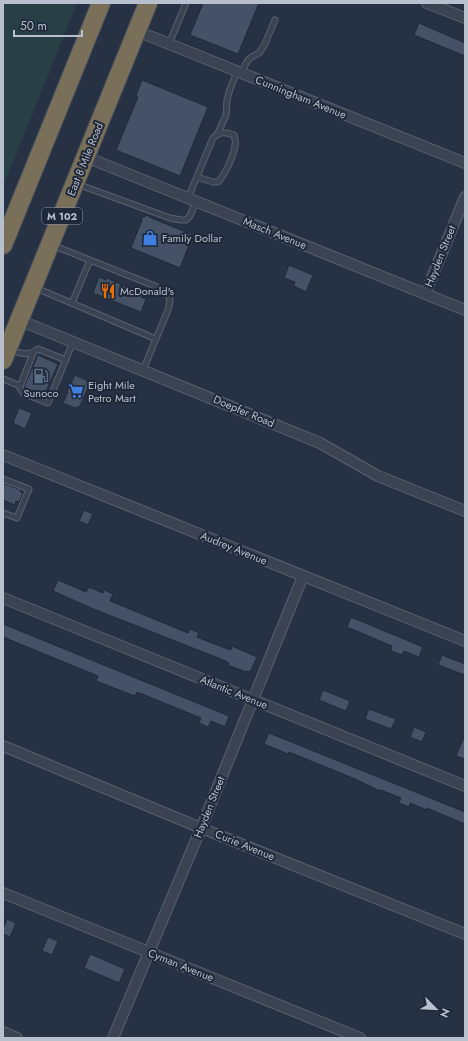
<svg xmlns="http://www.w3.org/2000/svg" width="468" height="1041" font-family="Jost,sans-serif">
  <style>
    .green { fill: #284045 }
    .building { fill: #455166; stroke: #212a3b }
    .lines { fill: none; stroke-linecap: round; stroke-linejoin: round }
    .lane-casing { stroke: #596171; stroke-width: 7 }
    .street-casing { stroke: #596171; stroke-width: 12 }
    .highway-casing { stroke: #454e5e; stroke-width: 20 }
    .lane { stroke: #3b4353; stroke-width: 5 }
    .street { stroke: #3b4353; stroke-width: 10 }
    .highway { stroke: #7a6f58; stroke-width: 18 }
    .labels { text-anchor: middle; stroke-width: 4; stroke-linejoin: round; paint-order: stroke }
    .shield { fill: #1f2839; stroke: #8a92a1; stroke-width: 1 }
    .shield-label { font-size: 10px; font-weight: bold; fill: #b8bfcd }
    .street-label { font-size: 11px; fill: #b8bfcd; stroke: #1f2839 }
    .poi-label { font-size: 11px; fill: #b8bfcd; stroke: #1f2839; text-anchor: start }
  </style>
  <rect width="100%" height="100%" fill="#263144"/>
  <path class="green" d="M3,3H77L3,187Z"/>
  <path class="building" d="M203,3H259L238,54L190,35Z
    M419,23L465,43V56L414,35Z
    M142,80L208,107L180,176L116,150L138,97L136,96Z
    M148,215L149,217L193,235L180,268L131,248L142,220L141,218Z
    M289,265L313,275L306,292L294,286L295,282L284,278Z
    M99,277L106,280L107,278L143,294L141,297L146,299L141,312L93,293Z
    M38,355L58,364L44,396L24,387Z
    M75,375L86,380L89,385L80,406L75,408L63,403L68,392L67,391Z
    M19,408L32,413L25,429L13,423Z
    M3,483L21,490L20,492L23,493L19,502L16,501L15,505L3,500Z
    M84,510L93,514L88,525L79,521Z
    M58,580L86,592L89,587L103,593L104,590L113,594L110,601L188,633L190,629L199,633L197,637L217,645L231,650L232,646L257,657L250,672L247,671L246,672L228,665L229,663L226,661L91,608L53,591Z
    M351,617L423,647L419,657L404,651L402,655L391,651L392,646L347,627Z
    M3,624L229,716L225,727L211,721L208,727L199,723L201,718L137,692L135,696L96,681L98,676L3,637Z
    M442,655L465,664V675L438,665Z
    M323,690L350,701L346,711L319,700Z
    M369,709L396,719L391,729L365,719Z
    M414,727L426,732L422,742L410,737Z
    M269,733L465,812V824L427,808V810L410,803L409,807L399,803L401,798L381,790L380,791L355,779L289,752L288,754L264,744Z
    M465,735V759L456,756Z
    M7,919L16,923L10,937L3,934V929Z
    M48,937L58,941L52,955L42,951Z
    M90,954L125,969L119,983L84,968Z"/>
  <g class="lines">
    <g class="lane-casing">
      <path id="lane" d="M169,44L186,3
        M242,73L246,63L250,58L259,53L264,46L275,20
        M218,133L226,115L227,100L230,89L237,72
        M77,184L170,218L181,220H186L190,216L196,201
        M188,198L213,138C220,131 225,132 234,135C235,139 236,141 235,145C234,155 225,175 218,182H213L197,177
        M52,245L155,286L169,296L170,301L168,310L143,370
        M36,288L156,339
        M72,303L90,260
        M10,350C21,353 28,357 38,349L66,360
        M3,379L18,385L23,393L48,403L73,342
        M20,387L33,353
        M3,479L29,489L17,518L3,513"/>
    </g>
    <g class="street-casing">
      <path id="street" d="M427,3L465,18
        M137,31L465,163
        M86,157L465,310
        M425,294L465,197
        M19,320L320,443L378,476L465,511
        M3,455L465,641
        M3,598L465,786
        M3,746L201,828L465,934
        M3,893L360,1038
        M3,1032L17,1038
        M113,1038L201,828L303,576"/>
    </g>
    <g class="highway-casing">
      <path id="highway" d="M3,245L101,3
        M3,360L148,3"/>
    </g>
    <use href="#lane" class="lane"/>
    <use href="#street" class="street"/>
    <use href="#highway" class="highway"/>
  </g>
  <defs>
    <g id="shop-bare" transform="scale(1.2)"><path d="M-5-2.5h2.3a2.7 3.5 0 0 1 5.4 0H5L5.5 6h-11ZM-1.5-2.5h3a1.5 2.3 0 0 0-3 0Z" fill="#3f7fe0" stroke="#1f2839" stroke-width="2.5" paint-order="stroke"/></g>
    <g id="restaurant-bare" transform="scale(1.2)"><path d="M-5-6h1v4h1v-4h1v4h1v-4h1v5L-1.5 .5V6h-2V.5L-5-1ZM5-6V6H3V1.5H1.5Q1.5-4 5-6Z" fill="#e8710a" stroke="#1f2839" stroke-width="2.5" paint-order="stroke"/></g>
    <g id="fuel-bare" transform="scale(1.2)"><path d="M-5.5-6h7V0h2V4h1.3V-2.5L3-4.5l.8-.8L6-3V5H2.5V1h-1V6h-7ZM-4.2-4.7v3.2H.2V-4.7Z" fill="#5c6f8a" stroke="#1f2839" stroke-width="2.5" paint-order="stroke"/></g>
    <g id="supermarket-bare" transform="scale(1.2)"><path d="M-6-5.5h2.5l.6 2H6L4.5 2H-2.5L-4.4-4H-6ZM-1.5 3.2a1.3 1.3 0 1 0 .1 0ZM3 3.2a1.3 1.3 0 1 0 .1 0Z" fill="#3f7fe0" stroke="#1f2839" stroke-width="2.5" paint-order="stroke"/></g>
  </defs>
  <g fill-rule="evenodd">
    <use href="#shop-bare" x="150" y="238"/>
    <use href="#restaurant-bare" x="108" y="291"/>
    <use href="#fuel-bare" x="41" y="376"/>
    <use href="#supermarket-bare" x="76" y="391"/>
  </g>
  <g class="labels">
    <rect class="shield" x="42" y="208" width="40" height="16" rx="3"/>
    <g class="shield-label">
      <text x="62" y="220">M 102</text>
    </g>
    <g class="street-label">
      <text transform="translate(301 97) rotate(22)" y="4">Cunningham Avenue</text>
      <text transform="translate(85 159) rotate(-68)" y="4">East 8 Mile Road</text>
      <text transform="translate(275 233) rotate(22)" y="4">Masch Avenue</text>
      <text transform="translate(440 256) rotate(-68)" y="4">Hayden Street</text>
      <text transform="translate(244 411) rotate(23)" y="4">Doepfer Road</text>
      <text transform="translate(234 548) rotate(22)" y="4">Audrey Avenue</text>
      <text transform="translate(234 692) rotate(22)" y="4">Atlantic Avenue</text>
      <text transform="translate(209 807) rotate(-68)" y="4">Hayden Street</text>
      <text transform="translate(245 845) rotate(22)" y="4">Curie Avenue</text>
      <text transform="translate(181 965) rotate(22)" y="4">Cyman Avenue</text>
    </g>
    <g class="poi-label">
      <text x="162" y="242">Family Dollar</text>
      <text x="120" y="295">McDonald's</text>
      <text x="88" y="389">Eight Mile<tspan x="88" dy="13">Petro Mart</tspan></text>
      <text x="41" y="397" text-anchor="middle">Sunoco</text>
    </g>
  </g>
  <rect width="468" height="1041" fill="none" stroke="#b8bfcd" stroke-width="8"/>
  <g transform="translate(436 1009) rotate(114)" stroke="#1f2839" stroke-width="3" paint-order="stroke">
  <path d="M0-3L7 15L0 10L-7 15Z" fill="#b8bfcd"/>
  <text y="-6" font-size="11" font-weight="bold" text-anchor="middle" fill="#b8bfcd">N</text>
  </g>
  <path d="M14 30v6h68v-6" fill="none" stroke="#b8bfcd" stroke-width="2"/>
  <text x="20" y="30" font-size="12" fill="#b8bfcd" stroke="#1f2839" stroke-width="3" paint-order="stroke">50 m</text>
</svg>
